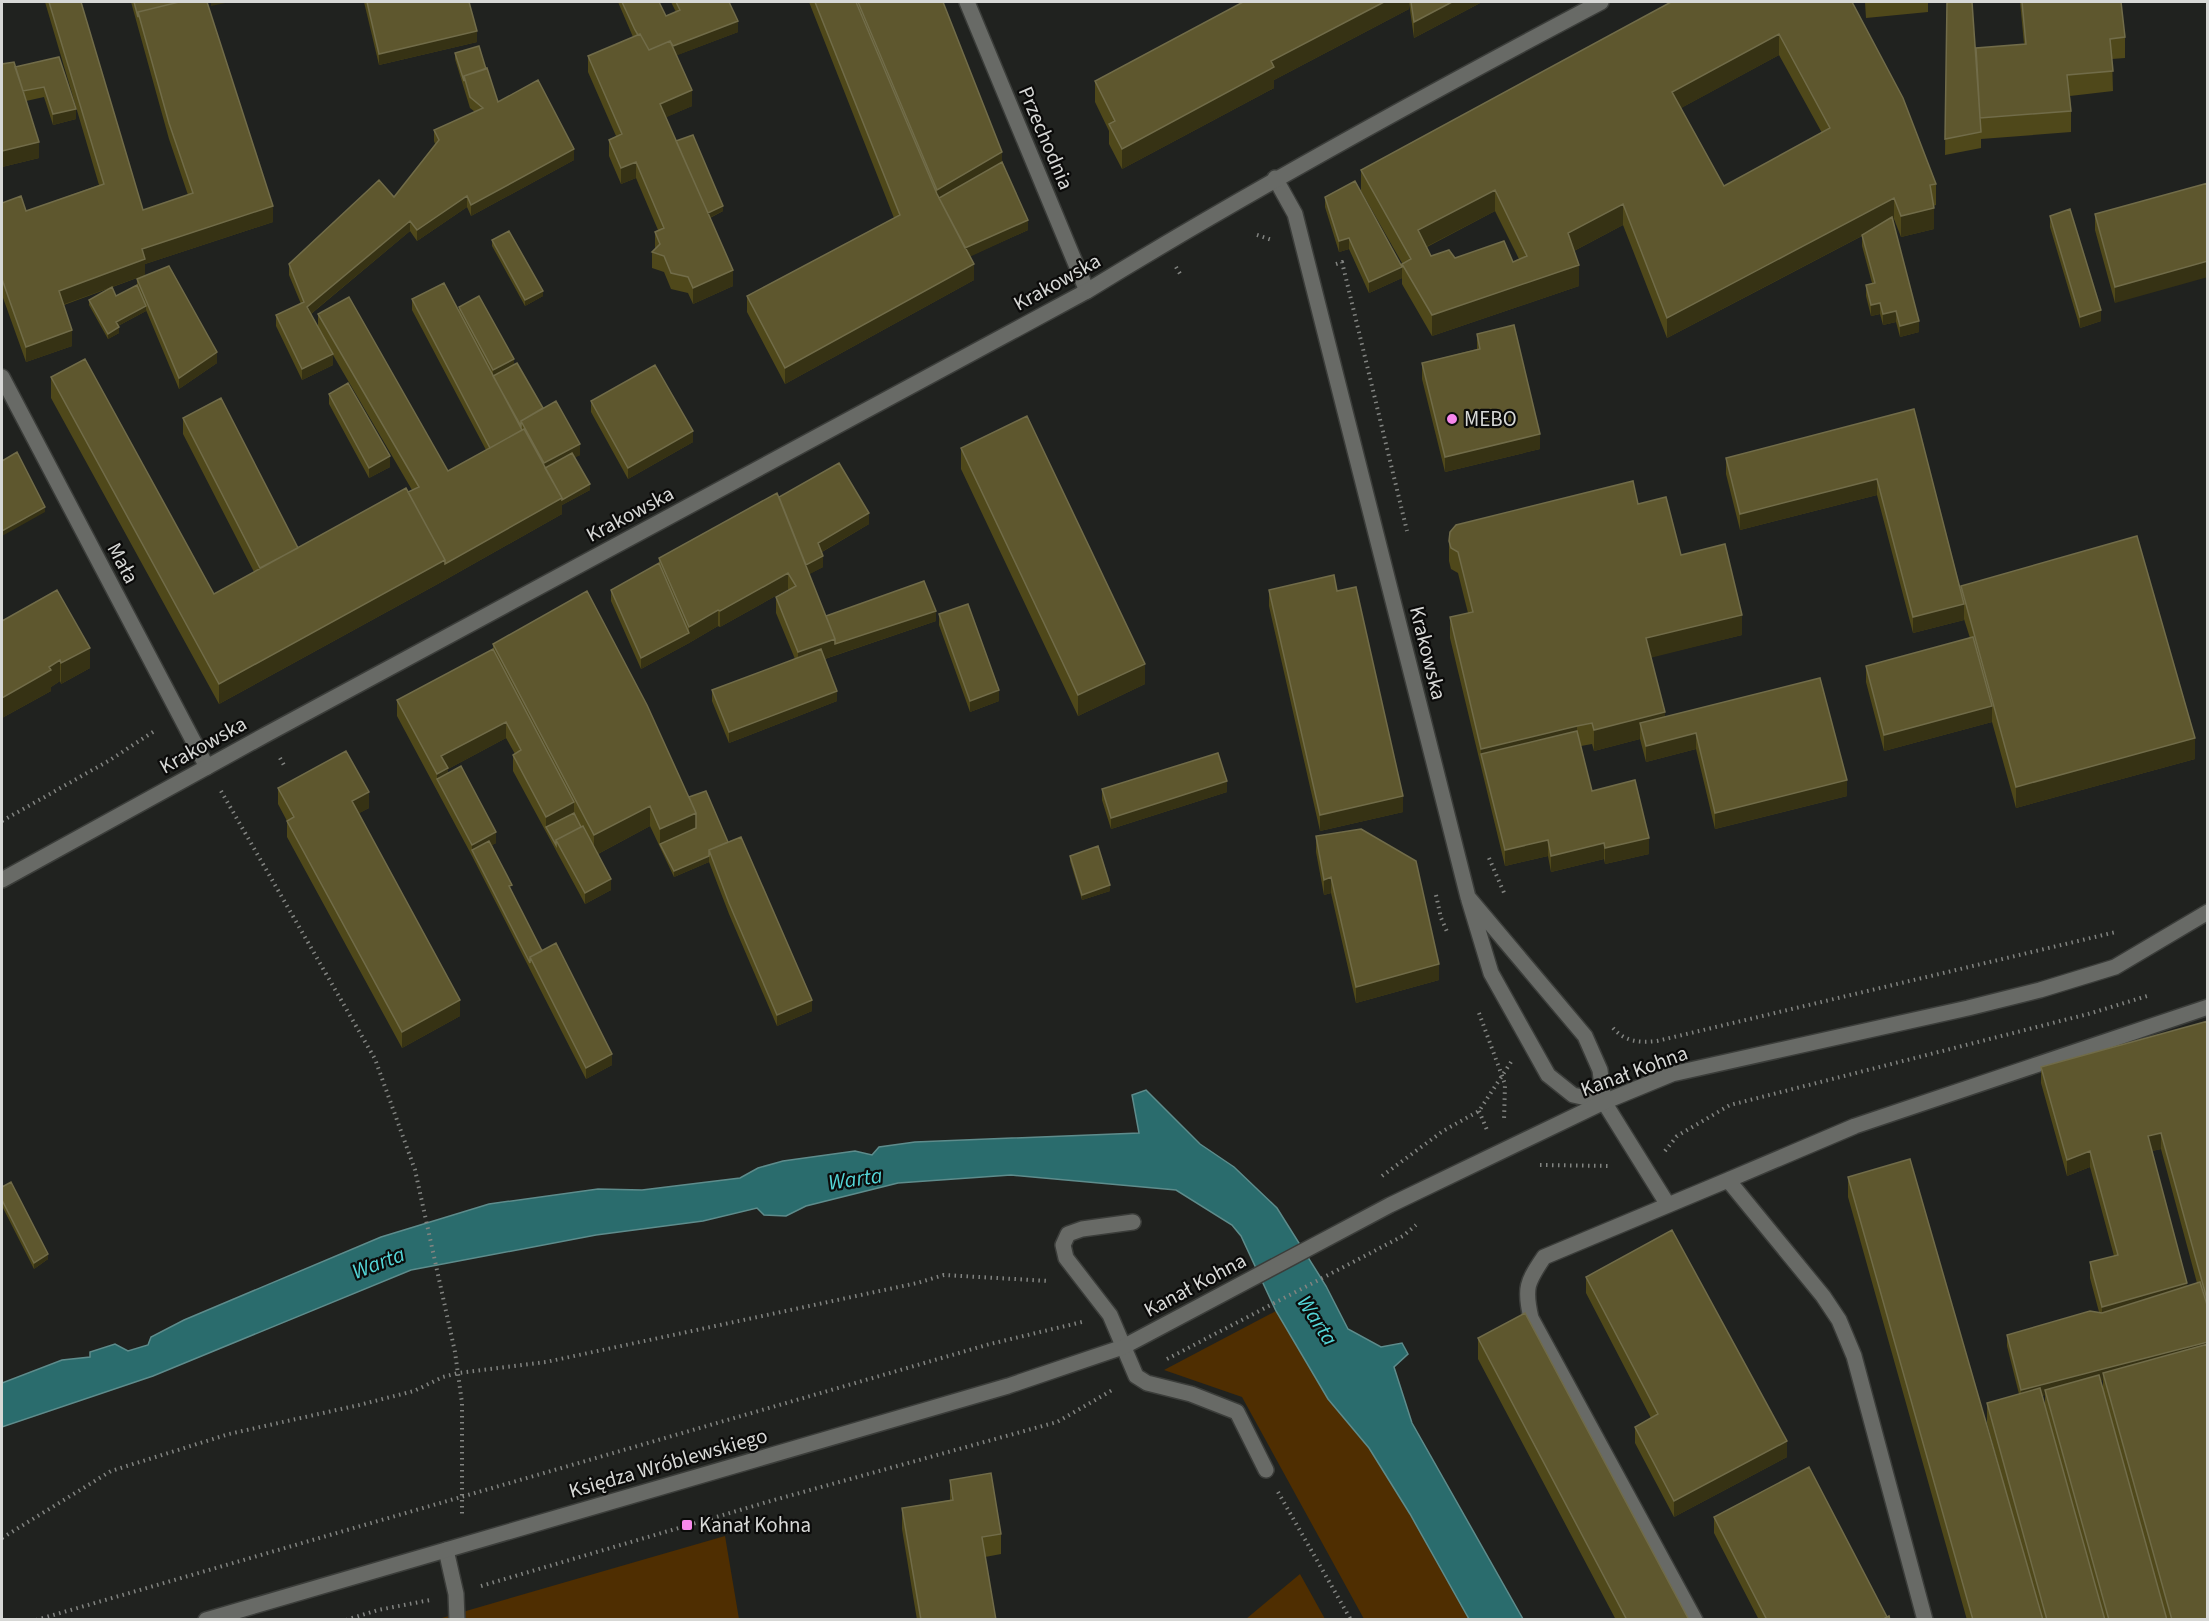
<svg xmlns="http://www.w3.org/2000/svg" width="2209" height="1621" font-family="'Source Sans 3',sans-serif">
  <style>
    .green { fill: #4f2e01 }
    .water { fill: #2a6c6d; stroke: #5e8c8c; stroke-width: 1.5 }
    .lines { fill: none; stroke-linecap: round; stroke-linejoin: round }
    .service-casing { stroke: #3b3d3a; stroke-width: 18 }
    .minor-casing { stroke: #3b3d3a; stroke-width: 18 }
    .tertiary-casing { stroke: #3b3d3a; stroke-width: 18 }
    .path { stroke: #828481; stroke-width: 4; stroke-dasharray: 1.5 4.5; stroke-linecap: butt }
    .service { stroke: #686a66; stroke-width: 15 }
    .minor { stroke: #686a66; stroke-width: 15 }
    .tertiary { stroke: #686a66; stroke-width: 15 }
    .wall { fill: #4f481a; fill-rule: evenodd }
    .shaded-wall { fill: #363214 }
    .building { fill: #5e572e; stroke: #716c49; stroke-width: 1.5; fill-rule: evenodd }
    .poi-dot { fill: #f788eb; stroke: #0b0b0a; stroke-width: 2 }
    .labels { text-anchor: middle; stroke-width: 4.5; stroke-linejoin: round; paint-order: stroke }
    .street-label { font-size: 21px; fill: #d7d8d6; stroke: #0b0b0a }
    .poi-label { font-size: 21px; fill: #d7d8d6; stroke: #0b0b0a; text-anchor: start }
    .water-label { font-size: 22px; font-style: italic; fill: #54d6d8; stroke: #0b0b0a }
  </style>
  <rect width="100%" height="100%" fill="#20221f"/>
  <path class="green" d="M1276,1311L1328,1399L1369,1448L1410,1514L1469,1619H1364L1242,1397L1164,1370Z
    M725,1536L739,1619L435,1620Z
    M1300,1574L1325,1619H1246Z"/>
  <path class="water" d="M1146,1090L1200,1144L1234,1167L1277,1208L1326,1286L1348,1329L1381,1347L1402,1343L1408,1354L1394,1367L1412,1423L1523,1619H1469L1410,1514L1369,1448L1328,1399L1276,1311L1241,1236L1232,1225L1176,1190L1011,1175L898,1183L806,1206L786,1216L764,1215L757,1208L703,1221L596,1235L411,1270L153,1376L2,1427V1383L62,1360L90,1357V1352L115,1344L128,1351L148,1345L151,1337L184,1320L381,1237L489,1204L598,1189L642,1190L740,1178L758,1168L783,1161L855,1151L872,1155L879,1147L915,1142L1139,1133L1132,1095Z"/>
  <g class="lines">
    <g class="service-casing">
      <path id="service" d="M1604,1102L1668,1205
        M1728,1180L1855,1126L2208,1007
        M1133,1222L1082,1229L1068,1234L1063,1245L1066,1258L1110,1315L1136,1376L1147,1383L1191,1394L1237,1412L1266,1470
        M446,1550L456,1594L457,1620
        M1695,1620L1531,1318C1524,1288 1527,1282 1544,1257L1728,1180L1823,1296L1839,1320L1854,1356L1925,1620"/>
    </g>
    <g class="minor-casing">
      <path id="minor" d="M967,2L1087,291
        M1275,178L1295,214L1468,897L1491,973L1548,1075L1573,1095L1604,1102L1600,1070L1585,1036L1468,897
        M2,377L207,767"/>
    </g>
    <g class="tertiary-casing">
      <path id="tertiary" d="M2,880L267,734L1087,291C1255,188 1427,94 1601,2
        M206,1620L1008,1386L1123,1347L1390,1205L1604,1102L1672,1074L1968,1008L2040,990L2115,967L2208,912"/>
    </g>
    <path class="path" d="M1257,235L1272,240
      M1336,264L1342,262L1407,531
      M1176,267L1182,277
      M280,758L285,767
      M221,791L375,1059L415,1170L455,1352L462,1403V1517
      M2,821L110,760L156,730
      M1489,858L1505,895
      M1436,895L1441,918L1448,934
      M1479,1013L1505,1084L1504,1121
      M1613,1028C1625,1042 1640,1043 1657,1041L2116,932
      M1479,1111L1487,1130
      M1665,1151L1677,1136L1730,1105L2088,1014L2147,996
      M1540,1165L1611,1166
      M1382,1176L1443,1131L1479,1111L1511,1062
      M1167,1359L1403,1236L1416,1225
      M1278,1492L1351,1620
      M2,1538L111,1471L229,1434L359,1405L414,1391L443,1377L458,1373L546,1362L917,1283L944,1275L1049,1281
      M481,1586L774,1500L1057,1422L1114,1389
      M36,1620L990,1344L1082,1322
      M346,1620L378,1610L430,1600"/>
    <use href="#service" class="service"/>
    <use href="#minor" class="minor"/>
    <use href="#tertiary" class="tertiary"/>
  </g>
  <path class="wall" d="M45,2H81L143,210L188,195L169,139L131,2H207L273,222L145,264V275L64,305L72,346L26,362L2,295V203L26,211L99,185Z
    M364,2H469L477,42L379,65Z
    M618,2H659L666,16L676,12L671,2H729L738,32L677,55L692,106L666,117L676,142L723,211L710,218L733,286L693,304L688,293L671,289L664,272L652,268V252L655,249V232L658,230L636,178L621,184L609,156V140L616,136L588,72V56L633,37Z
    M809,2H943L1028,230L970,256L974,280L785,384L747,312V296L894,218Z
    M1243,2H1482L1414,38L1409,3V9L1274,80V88L1122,169L1109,144V131L1095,102V81Z
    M1852,2L1936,184V205L1933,206L1934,229L1901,237L1894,219H1893L1919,332L1900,337L1896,322L1883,325L1880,314L1871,316L1866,296V285L1872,283L1862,246V236L1667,338L1623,225L1574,251L1579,286L1432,336L1402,284V278L1369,293L1349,249L1339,252L1325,207V197L1402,266V263L1361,191V170ZM1779,55L1822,133L1724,186L1681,108ZM1495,211L1519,259L1513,262L1431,256L1427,247Z
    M1865,2H1928V12L1866,18Z
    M1947,2L1976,59L2024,44L2020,2H2121L2125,37V58L2112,59L2113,91L2070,96L2071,111V132L1981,139V148L1945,155Z
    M455,53L486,69L498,102L574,160L471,216L467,207L417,241L410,231L311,314L318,327V314L448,471L486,450L412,310V299L459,311V307L514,365L543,408L580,455L575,457L590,490L562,505V514L445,580L219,704L51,398V377L214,594L254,572L183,434V418L298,548L412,490L333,355V365L302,380L276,326V315L301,304L289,275V264L394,197L435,144L434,141V130L475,112L470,108L455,59Z
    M59,57L76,119L53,125L44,97L26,101L39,158L2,167V64L15,67Z
    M2208,183L2115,303L2095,230V214Z
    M2050,216L2101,321L2080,328L2050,227Z
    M492,240L543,296L525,306L492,246Z
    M137,279L217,363L179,389L146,310V311L118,326L119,333L108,339L89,305V300L116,296L137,285Z
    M1477,334L1540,449L1445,472L1422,379V363L1477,349Z
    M329,394L390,467L369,478L329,404Z
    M591,401L693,442L628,479L591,412Z
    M1914,409L1961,591V586L2195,759L2016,808L1992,722L1884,751L1866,682V666L1970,638L1964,619V620L1913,633L1877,495L1740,530L1726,474V458Z
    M961,448L1145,684L1078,716L961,469Z
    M779,497L869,524L822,552L823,567L809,574L826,616L936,621L825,659L837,701L729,743L712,701V690L795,659L776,613V597L789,590L788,589L720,627L718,626L689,643L641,669L611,601V590L659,563V558Z
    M1638,504L1681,555L1742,635L1651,657L1665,717L1847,796L1715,829L1696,749L1646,762L1640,739L1594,751L1592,744L1581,746L1592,791L1649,854L1605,864L1604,859L1551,872L1548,856L1505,866L1450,638V617L1468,613L1458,573L1451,569L1449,561V541Z
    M1269,590L1337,591L1403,812L1320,831L1269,606Z
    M939,614L999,701L970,712L939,625Z
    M2,621L90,668L61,684L60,681L51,687V691L2,718Z
    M493,644L689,797L728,842L812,1011L777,1026L729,914L709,862L674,877L650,826L598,854L611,890L585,904L513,771V755L515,754L506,738L448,769V773L496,843L492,845L511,890L542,951L612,1065L586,1079L472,856L397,716V700L493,649Z
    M278,788L369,808L359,813L460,1016L402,1048L287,837V821L278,804Z
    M1102,789L1227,792L1111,829L1102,800Z
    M1316,836L1439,980L1356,1003L1331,893L1324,895L1316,852Z
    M1070,856L1110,891L1082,900L1070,861Z
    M2208,1021V1620H1967L1848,1197V1177L2001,1474L1987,1423V1403L2019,1394L2007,1346V1335L2099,1312L2090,1278V1262L2114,1256L2090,1167L2067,1176L2041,1083V1067ZM2161,1149L2197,1283L2187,1286L2152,1151ZM2103,1380V1392L2100,1381ZM2045,1395V1406L2042,1396Z
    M2,1187L48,1259L34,1269L2,1206Z
    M1586,1277L1787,1457L1674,1517L1635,1443V1427L1651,1418L1586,1293Z
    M1478,1338L1689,1620H1616L1478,1359Z
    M950,1480L1001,1534V1554L985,1557L996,1620H917L902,1529V1508L950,1500Z
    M1714,1517L1887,1617L1890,1620H1759L1714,1533Z"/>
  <path class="shaded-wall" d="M211,2H230L211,6Z
    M1384,2H1409V9L1274,80V88L1122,169V149L1271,61Z
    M1452,2H1482L1414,38V22Z
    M738,21V32L649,66V55Z
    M477,31V42L379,65V54Z
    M1779,34V55L1672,113V92Z
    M692,90V106L660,120V104Z
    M76,109V119L53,125V114Z
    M39,142V158L2,167V151Z
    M574,149V160L471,216V205Z
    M1002,152V173L937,200V190Z
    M636,162V178L621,184V168Z
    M1495,190V211L1418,251V230Z
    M467,196V207L417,241V230Z
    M1894,198V219L1667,338V318Z
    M1623,204V225L1568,254V233Z
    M273,206V222L145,264V275L59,306V291L142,249Z
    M723,206V211L707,219V213Z
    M1934,208V229L1901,237V216Z
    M1028,220V230L963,260V249Z
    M410,221V231L307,317V307Z
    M1349,238V249L1339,252V241Z
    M2208,261V277L2115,303V287Z
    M974,264V280L785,384V368Z
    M1579,265V286L1432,336V315Z
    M1402,267V278L1369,293V282Z
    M733,270V286L693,304V288Z
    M543,291V296L525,306V300Z
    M1880,303V314L1871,316V305Z
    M146,306V311L116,327V322Z
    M2101,310V321L2080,328V317Z
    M1896,311V322L1883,325V314Z
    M1919,321V332L1900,337V326Z
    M119,327V333L108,339V334Z
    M72,330V346L26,362V347Z
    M217,352V363L179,389V378Z
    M333,354V365L302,380V369Z
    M514,359V370L493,376V370Z
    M693,431V442L628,479V468Z
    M1540,434V449L1445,472V457Z
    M580,444V455L547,473L544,468V463Z
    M390,456V467L369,478V468Z
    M1877,479V495L1740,530V514Z
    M590,484V490L562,505V514L445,580L219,704V684L445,560Z
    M45,507V512L2,536V531Z
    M869,513V524L818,554V543Z
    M823,556V567L804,577V566Z
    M788,573V589L720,627V611Z
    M1964,604V620L1913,633V617Z
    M718,610V626L689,643L641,669V658L689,633V627Z
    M936,611V621L798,668V652L835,639Z
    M1742,615V635L1646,659V638Z
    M90,648V668L61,684V663Z
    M60,660V681L51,687V691L2,718V698Z
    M1145,664V684L1078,716V695Z
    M999,690V701L970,712V701Z
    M837,691V701L729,743V732Z
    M1992,706V722L1884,751V735Z
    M1665,712V733L1640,723V739L1594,751V730Z
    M506,722V738L448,769V784L437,779V774L441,756Z
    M1577,726V747L1481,754V749Z
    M1696,733V749L1646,762V746Z
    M2195,738V759L2016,808V787Z
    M1847,780V796L1715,829V813Z
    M1227,781V792L1111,829V818Z
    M369,792V808L352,817V801Z
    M1403,796V812L1320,831V815Z
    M574,802V818L546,827V817Z
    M650,806V826L594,856V835Z
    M696,813V834L660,844V829Z
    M496,832V843L474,855L472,850V845Z
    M1649,838V854L1605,864V848Z
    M1548,840V856L1505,866V850Z
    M1604,843V859L1551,872V856Z
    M709,856V862L674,877V871Z
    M1331,877V893L1324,895V880Z
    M611,879V890L585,904V893Z
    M1110,885V891L1082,900V895Z
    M1439,964V980L1356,1003V987Z
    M460,1000V1016L402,1048V1032Z
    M812,1000V1011L777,1026V1015Z
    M612,1054V1065L586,1079V1068Z
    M2161,1133V1149L2148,1152V1136Z
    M2090,1151V1167L2067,1176V1160Z
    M48,1254V1259L34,1269V1263Z
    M2187,1283V1299L2102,1323V1307Z
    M2208,1342V1353L2103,1373V1380L2046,1395L2045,1390V1395L2021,1401V1390Z
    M1787,1441V1457L1674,1517V1501Z"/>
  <path class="building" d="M49,2H81L143,210L193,193L169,123L138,12L179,2H207L273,206L142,249L145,259L59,291L72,330L26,347L2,279V203L21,196L26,211L104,184Z
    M134,2H179L138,12V17Z
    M367,2H469L477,31L379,54Z
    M622,2H659L666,16L680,10L676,2H729L738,21L673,46L670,41L649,50L640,34L638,35L635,30Z
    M815,2H856L937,194L974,264L785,368L747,296L900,215Z
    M858,2H943L1002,152L937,190Z
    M1243,2H1384L1271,61L1274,67L1122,149L1109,124L1115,121L1095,81Z
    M1411,2H1452L1414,22Z
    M1671,2H1852L1903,98L1936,184L1930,185L1934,208L1901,216L1894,198L1667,318L1623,204L1568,233L1579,265L1432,315L1402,264L1411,259L1361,170ZM1779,34L1830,128L1724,186L1672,92ZM1495,190L1527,256L1513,262L1504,241L1455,258L1449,250L1431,256L1418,230Z
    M1947,2H1972L1981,132L1945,139Z
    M2022,2H2121L2125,37L2110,39L2113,71L2067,75L2071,111L1980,118L1976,48L2026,44Z
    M640,34L649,50L670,41L692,90L660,104L733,270L693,288L688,277L671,273L664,256L652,252L660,244L655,232L664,228L636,162L621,168L609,140L622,134L588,56Z
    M479,46L486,69L464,76V81L455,53Z
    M59,57L76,109L53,114L44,87L23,91L15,67Z
    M14,62L39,142L2,151V64Z
    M487,68L498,102L538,80L574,149L471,205L467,196L417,230L410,221L307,307L333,354L302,369L276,315L304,302L289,264L379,180L394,197L439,140L434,130L483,108L470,97L464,76Z
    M693,135L723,206L708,213L676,141Z
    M1002,162L1028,220L965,248L939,198Z
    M1355,181L1402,267L1369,282L1349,238L1339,241L1325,197Z
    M2208,183V261L2115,287L2095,214Z
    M2070,209L2101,310L2080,317L2050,216Z
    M1892,217L1919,321L1900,326L1896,311L1883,314L1880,303L1871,305L1866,285L1875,283L1862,235Z
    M509,231L543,291L525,300L492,240Z
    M169,266L217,352L179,378L137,279Z
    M444,283L522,430L490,448L412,299Z
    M137,285L146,306L116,322L119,327L108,334L89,300L112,287L116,296Z
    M479,296L514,359L493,370L459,307Z
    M349,297L448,471L524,429L562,498L445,564V560L408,492L419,487L318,314Z
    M1514,325L1540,434L1445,457L1422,363L1480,349L1477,334Z
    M85,359L214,594L406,488L445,560L219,684L51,377Z
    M517,363L543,408L521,421V426L493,376Z
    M655,365L693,431L628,468L591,401Z
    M348,383L390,456L369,468L329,394Z
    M221,398L298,548L260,568L183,418Z
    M556,401L580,444L544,463L521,421Z
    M1914,409L1964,604L1913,617L1877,479L1740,514L1726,458Z
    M1027,416L1145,664L1078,695L961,448Z
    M17,452L45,507L2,531V461Z
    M572,453L590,484L562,500V498L545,468Z
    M839,463L869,513L818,543L823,556L806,565L779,497Z
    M1633,481L1638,504L1666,497L1681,555L1725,544L1742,615L1646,638L1665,712L1594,730L1592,723L1577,726L1481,749L1450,617L1473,612L1458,552L1451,548L1449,541L1450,532L1456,525Z
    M777,493L835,639L798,652L776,597L796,586L788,573L720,611L718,610L689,627L659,558Z
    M2137,536L2195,738L2016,787L1961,586Z
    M659,563L689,633L641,658L611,590Z
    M1334,575L1337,591L1356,587L1403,796L1320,815L1269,590Z
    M924,581L936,611L835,644V639L826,616Z
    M57,590L90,648L61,663L60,660L49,667L51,670L2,698V621Z
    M587,591L647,705L696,813L660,829L650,806L594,835L493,644Z
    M968,604L999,690L970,701L939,614Z
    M1973,637L1992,706L1884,735L1866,666Z
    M493,649L574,802L546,817L513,755L521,750L506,722L441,756L448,768L437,774L397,700Z
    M821,649L837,691L729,732L712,690Z
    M1820,678L1847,780L1715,813L1696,733L1646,746L1640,723Z
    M1577,731L1592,791L1635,780L1649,838L1605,848L1604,843L1551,856L1548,840L1505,850L1481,754Z
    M346,751L369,792L352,801L460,1000L402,1032L287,821L294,817L278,788Z
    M1218,753L1227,781L1111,818L1102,789Z
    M461,766L496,832L472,845L437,779Z
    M706,791L728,842L709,850V856L674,871L660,844L696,828V813L689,797Z
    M574,813L581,827L556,840V845L546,827Z
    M583,826L611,879L585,893L556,840Z
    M1361,829L1416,861L1439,964L1356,987L1331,877L1324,880L1316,836Z
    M741,837L812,1000L777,1015L729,903L709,850Z
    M489,841L512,885L509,886L542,951L530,957V963L472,850Z
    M1098,846L1110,885L1082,895L1070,856Z
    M556,943L612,1054L586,1068L530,957Z
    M2208,1021V1303L2161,1133L2148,1136L2187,1283L2102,1307L2090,1262L2118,1255L2090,1151L2067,1160L2041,1067Z
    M1910,1159L2043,1620H1973L1848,1177Z
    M11,1182L48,1254L34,1263L2,1200V1187Z
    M1672,1230L1787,1441L1674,1501L1635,1427L1658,1414L1586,1277Z
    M2200,1282L2208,1308V1342L2021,1390L2007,1335L2090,1311L2102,1313Z
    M1525,1313L1689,1620H1627L1478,1338Z
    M2208,1344V1620H2172L2103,1373Z
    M2099,1375L2167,1620H2109L2045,1390Z
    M2040,1388L2105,1620H2047L1987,1403Z
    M1809,1467L1887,1617L1882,1620H1767L1714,1517Z
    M991,1473L1001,1534L982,1537L996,1620H921L902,1508L953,1500L950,1480Z
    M1889,1616L1890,1620H1882Z"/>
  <g class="poi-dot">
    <circle cx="1452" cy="419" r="6"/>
    <rect x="681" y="1519" width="12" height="12" rx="3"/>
  </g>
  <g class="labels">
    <g class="street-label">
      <text transform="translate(1046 138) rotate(67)" y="7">Przechodnia</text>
      <text transform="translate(1057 282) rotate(-29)" y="7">Krakowska</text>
      <text transform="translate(630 514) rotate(-28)" y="7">Krakowska</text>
      <text transform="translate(123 563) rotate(62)" y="7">Mała</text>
      <text transform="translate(1428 653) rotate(76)" y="7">Krakowska</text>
      <text transform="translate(203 745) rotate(-29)" y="7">Krakowska</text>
      <text transform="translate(1634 1071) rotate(-20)" y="7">Kanał Kohna</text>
      <text transform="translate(1195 1285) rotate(-28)" y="7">Kanał Kohna</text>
      <text transform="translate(668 1463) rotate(-16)" y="7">Księdza Wróblewskiego</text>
    </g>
    <g class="poi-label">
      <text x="1464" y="426">MEBO</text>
      <text x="699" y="1532">Kanał Kohna</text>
    </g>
    <g class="water-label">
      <text transform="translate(855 1178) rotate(-8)" y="8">Warta</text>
      <text transform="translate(378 1262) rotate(-21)" y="8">Warta</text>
      <text transform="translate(1318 1320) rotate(57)" y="8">Warta</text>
    </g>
  </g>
  <rect width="2209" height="1621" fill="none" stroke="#d7d8d6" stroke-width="6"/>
</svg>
